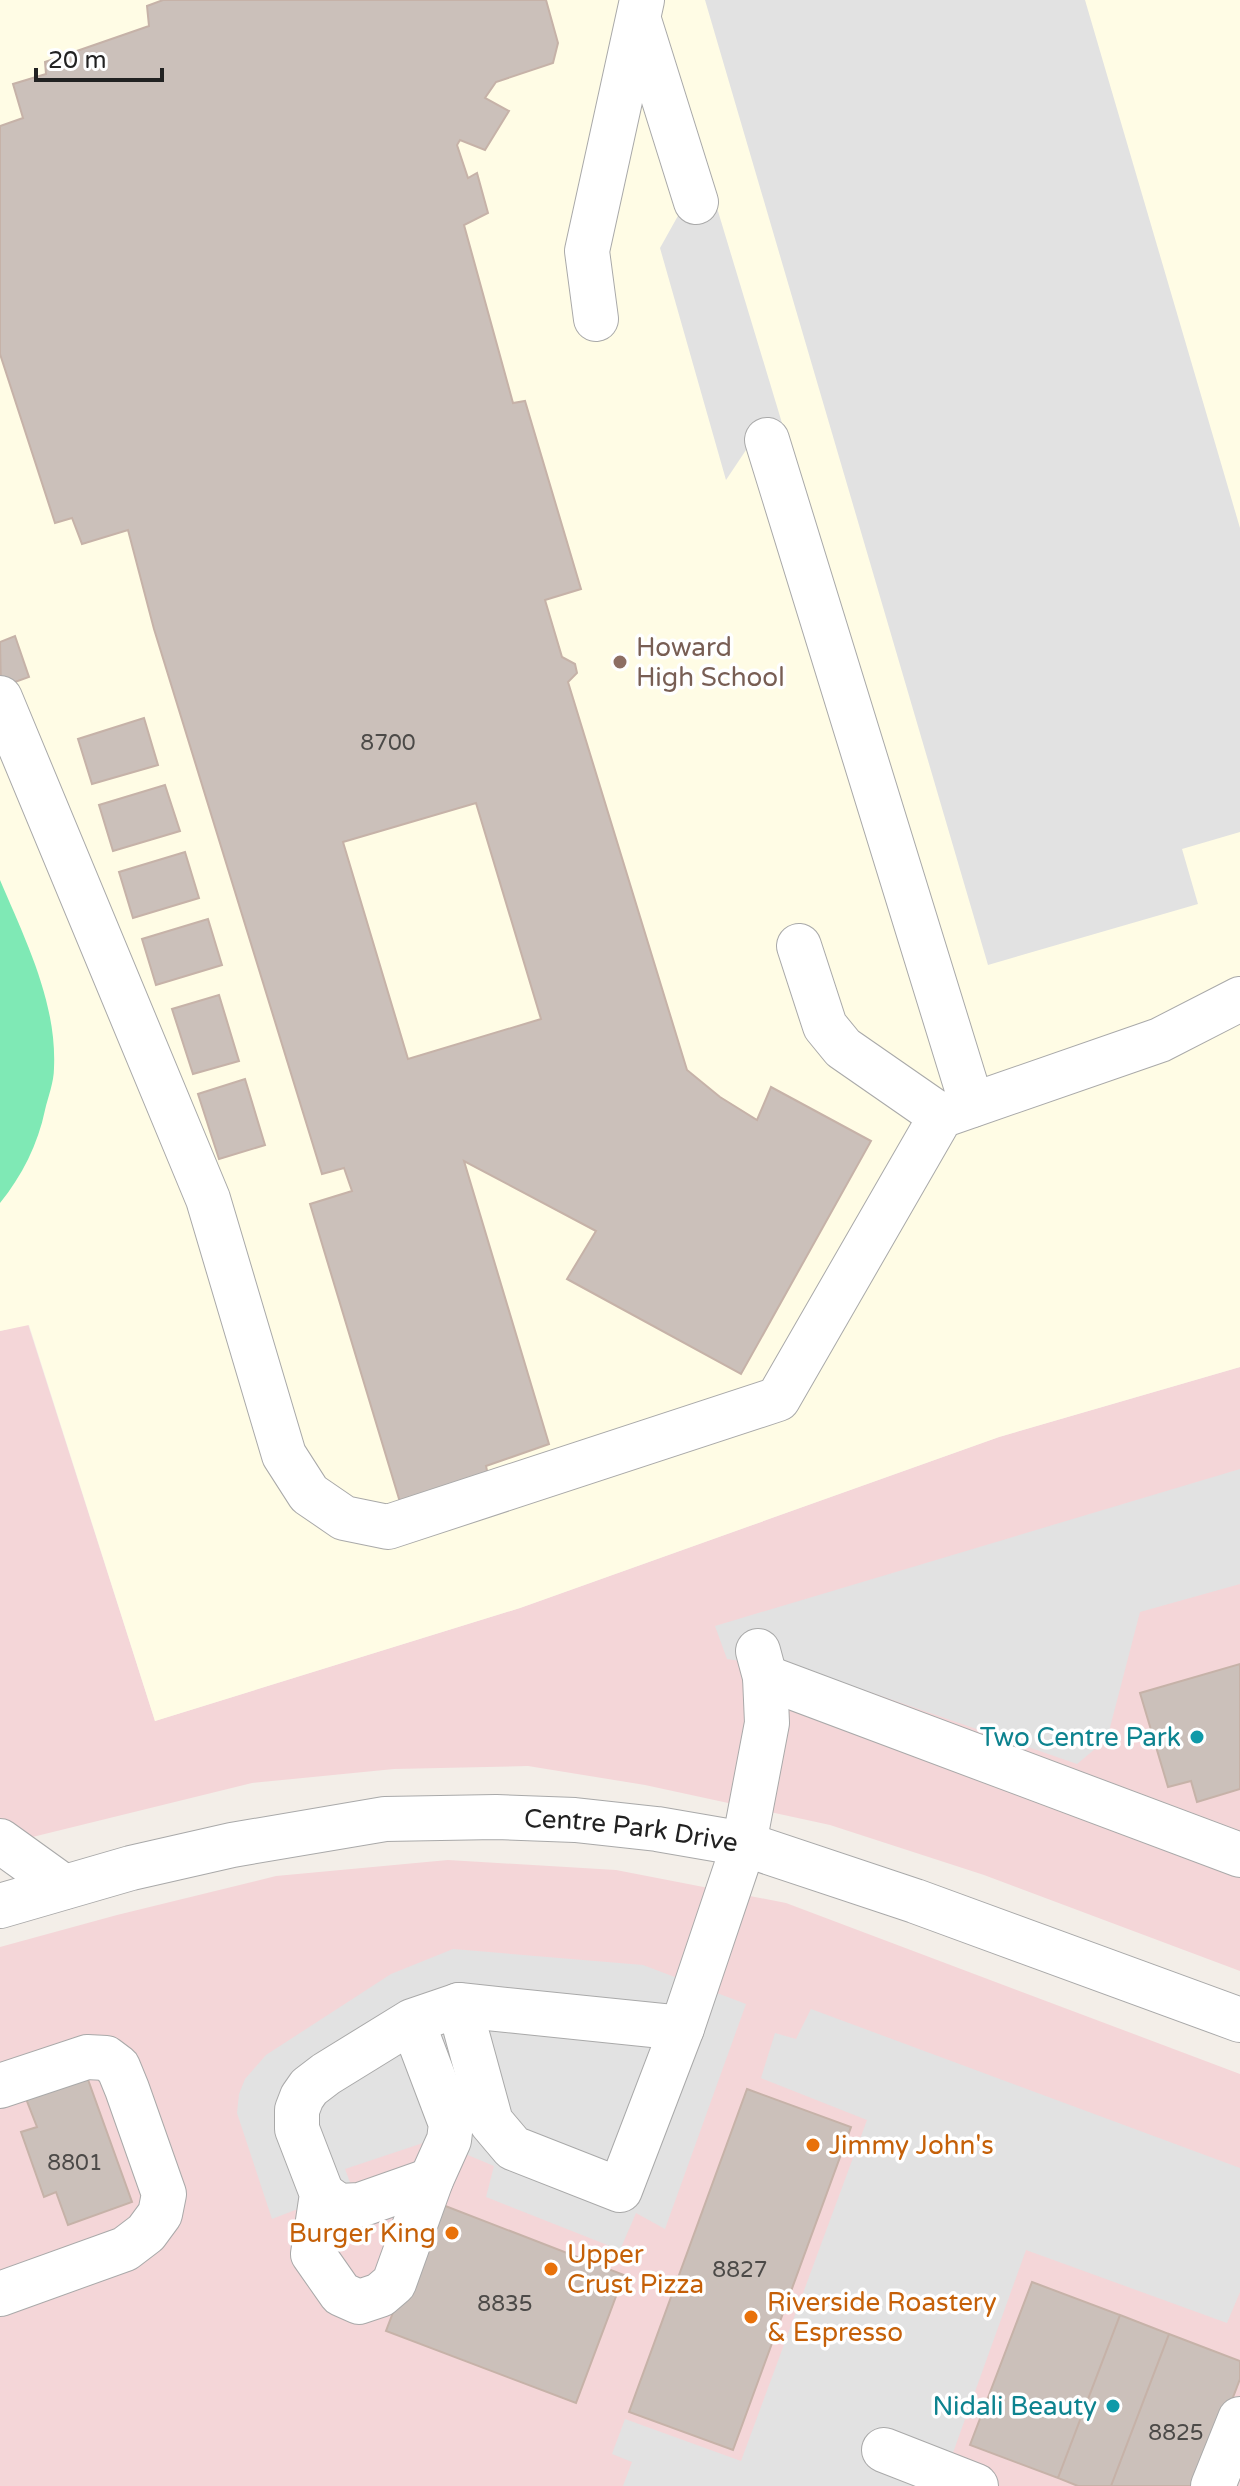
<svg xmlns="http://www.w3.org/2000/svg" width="1240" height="2486" font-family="'Varela Round',sans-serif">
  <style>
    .commercial { fill: #f4d6d8 }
    .education { fill: #fffce5 }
    .pitch { fill: #7fe9b5 }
    .parking { fill: #e2e2e2 }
    .building { fill: #cbc0ba; stroke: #c6b2a8; stroke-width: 2; fill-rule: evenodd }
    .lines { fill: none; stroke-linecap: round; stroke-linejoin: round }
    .minor-casing { stroke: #a9a9a9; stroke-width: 46 }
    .minor { stroke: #fff; stroke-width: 44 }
    .education-dot { fill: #8d6e63; stroke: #fff; stroke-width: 3 }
    .culture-dot { fill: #0f9aa8; stroke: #fff; stroke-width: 3 }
    .food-dot { fill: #e8710a; stroke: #fff; stroke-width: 3 }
    .labels { text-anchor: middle; stroke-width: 7; stroke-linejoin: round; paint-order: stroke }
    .number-label { font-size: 22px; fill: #4c4a48 }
    .education-label { font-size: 26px; fill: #785e54; stroke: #fff; text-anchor: start }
    .culture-label { font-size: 26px; fill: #0d838f; stroke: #fff; text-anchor: end }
    .street-label { font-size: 26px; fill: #222; stroke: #fff }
    .food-label { font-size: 26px; fill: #c56008; stroke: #fff; text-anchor: start }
  </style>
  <rect width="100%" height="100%" fill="#f3eee8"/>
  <path class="commercial" d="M28,1324L155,1721L520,1608L999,1437L1240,1367V1971L984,1875L830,1825L645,1785L528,1766L394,1769L252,1783L0,1845V1331Z
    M448,1860L616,1870L786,1903L1240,2074V2486H0V1947L117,1915L276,1876Z"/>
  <path class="education" d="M0,0H1240V1367L999,1437L520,1608L155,1721L29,1325L0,1331Z"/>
  <path class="pitch" d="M0,880C25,939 57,1002 54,1068C54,1082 48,1097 45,1110C38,1144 22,1176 0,1203Z"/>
  <path class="parking" d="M705,0H1085L1240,528V832L1182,849L1198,904L988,965Z
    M714,198L785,433L748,447L726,480L660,248L684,205Z
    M1240,1469V1584L1140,1612L1107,1739L1077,1764L864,1690L761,1664L727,1659L715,1626Z
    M453,1949L643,1965L746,2004L665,2229L636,2213L620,2250L486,2197L494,2166L432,2140L345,2169L352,2188L272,2219L237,2113L239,2094L245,2079L266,2055L391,1974Z
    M811,2009L1240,2168V2292L1227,2323L1026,2250L941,2486H623L632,2462L612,2454L625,2419L741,2461L867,2120L761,2078L775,2033L796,2039Z"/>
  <path class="building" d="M163,0H546L558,43L553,63L496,82L485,98L509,111L485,150L460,140L457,145L468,178L477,173L488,213L464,225L513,403L525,401L581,589L545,600L562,657L575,664L577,673L568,682L687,1070L720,1097L757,1120L771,1087L871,1141L741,1374L567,1279L596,1231L464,1161L549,1444L486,1466L491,1489L403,1512L310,1204L352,1191L344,1168L322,1174L154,629L128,530L82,544L72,518L55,523L0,354V126L23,118L13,84L46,74L45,62L149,26L147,6ZM476,803L541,1019L408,1059L343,842Z
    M15,636L29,677L1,687L0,642Z
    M144,718L158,765L92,784L78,739Z
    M165,785L180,831L113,851L99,805Z
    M185,852L199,898L133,918L119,872Z
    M208,919L222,965L156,985L142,939Z
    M219,995L239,1061L193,1074L172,1009Z
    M245,1079L265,1145L219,1159L198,1094Z
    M1240,1664V1789L1197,1802L1191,1781L1168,1787L1140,1693Z
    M86,2074L132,2202L68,2225L56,2192L44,2197L21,2132L37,2127L25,2096Z
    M747,2089L851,2127L733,2450L629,2412Z
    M435,2202L624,2275L576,2403L386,2331Z
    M1032,2282L1120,2315L1058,2478L970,2445Z
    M1120,2315L1169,2334L1111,2486H1078L1058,2478Z
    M1169,2334L1240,2361V2379L1199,2486H1111Z"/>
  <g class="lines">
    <g class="minor-casing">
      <g id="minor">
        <path d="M639,20L696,202"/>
        <path d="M596,319L587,251L642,0"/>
        <path d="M767,440L972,1105"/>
        <path d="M0,698L208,1199L284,1455L309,1494L344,1518L388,1527L778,1399L941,1116L1160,1040L1240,999"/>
        <path d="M799,946L825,1026L843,1048L941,1116"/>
        <path d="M765,1677L1240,1855"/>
        <path d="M0,1841L64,1887"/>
        <path id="s1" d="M0,1906L131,1868L232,1845L385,1819L496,1817L575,1820L657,1829L744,1844L915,1901L1240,2020"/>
        <path d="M459,2005L491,2122L513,2148L620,2190L682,2028L744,1844L767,1723L765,1677L758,1651"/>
        <path d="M412,2021L451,2124L449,2140L431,2180L394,2283L380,2295L359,2302L341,2294L313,2254L322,2194L297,2129V2110L302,2097L309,2087L326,2074L412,2021L459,2005L682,2028"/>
        <path d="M0,2086L87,2057L106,2058L118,2067L127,2089L164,2194L160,2214L146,2233L125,2249L0,2294"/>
        <path d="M322,2194L339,2206L360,2205L431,2180"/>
        <path d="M884,2450L976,2486"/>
        <path d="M1213,2486L1240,2419"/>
      </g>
    </g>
    <use href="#minor" class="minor"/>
  </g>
  <circle class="education-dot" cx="620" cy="662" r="8"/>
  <g class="culture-dot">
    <circle cx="1197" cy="1737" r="8"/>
    <circle cx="1113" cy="2406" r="8"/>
  </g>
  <g class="food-dot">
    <circle cx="813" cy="2145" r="8"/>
    <circle cx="452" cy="2233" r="8"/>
    <circle cx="551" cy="2269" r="8"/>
    <circle cx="751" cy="2317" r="8"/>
  </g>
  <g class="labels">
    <g class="number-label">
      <text x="388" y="750">8700</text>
      <text x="75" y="2170">8801</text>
      <text x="740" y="2277">8827</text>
      <text x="505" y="2311">8835</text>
      <text x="1176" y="2440">8825</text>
    </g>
    <g class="education-label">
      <text x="636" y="656">Howard<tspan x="636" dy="30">High School</tspan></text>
    </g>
    <g class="culture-label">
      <text x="1181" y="1746">Two Centre Park</text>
      <text x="1097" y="2415">Nidali Beauty</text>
    </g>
    <g class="street-label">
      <text dy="9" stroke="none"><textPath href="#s1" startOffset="642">Centre Park Drive</textPath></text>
    </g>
    <g class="food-label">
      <text x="829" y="2154">Jimmy John's</text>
      <text x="436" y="2242" text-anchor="end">Burger King</text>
      <text x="567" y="2263">Upper<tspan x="567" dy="30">Crust Pizza</tspan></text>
      <text x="767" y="2311">Riverside Roastery<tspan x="767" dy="30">&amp; Espresso</tspan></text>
    </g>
  </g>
  <path d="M36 68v12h126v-12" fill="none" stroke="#222222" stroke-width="4"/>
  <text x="48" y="68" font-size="24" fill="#222222" stroke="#ffffff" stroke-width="6" paint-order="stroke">20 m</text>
</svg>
